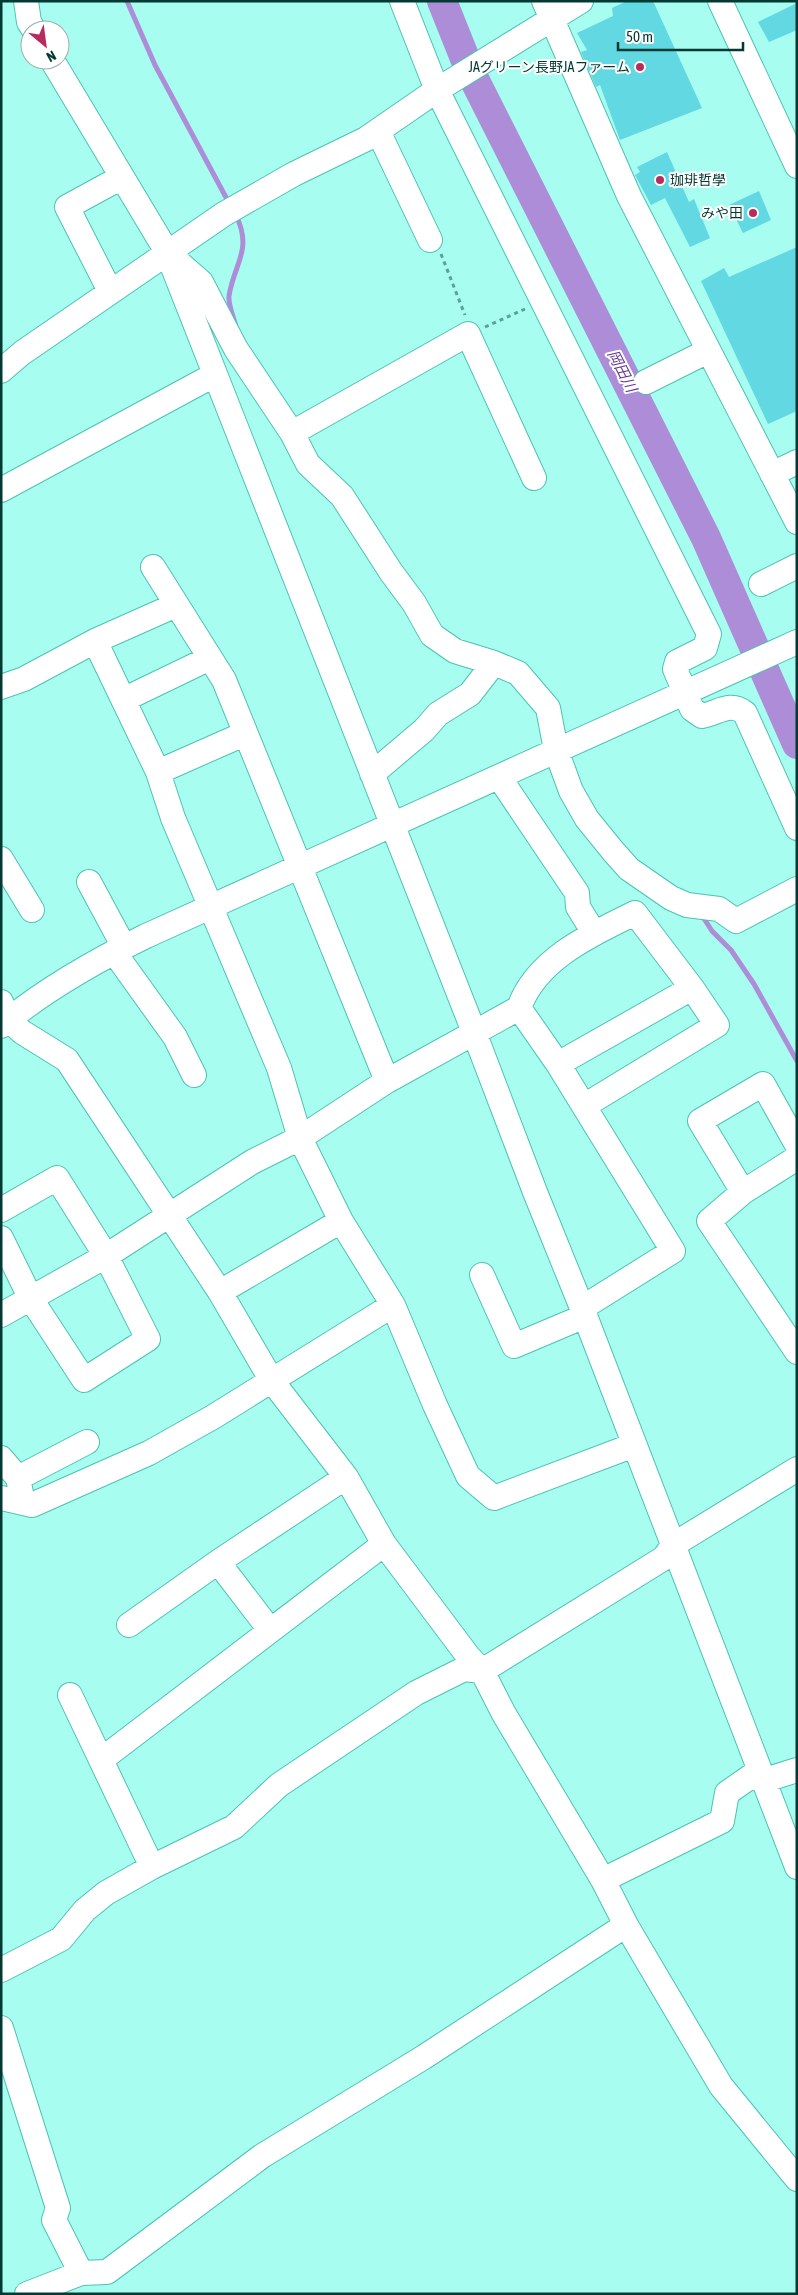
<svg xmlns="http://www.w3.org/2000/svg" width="798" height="2295" font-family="'Asap Condensed','Noto Sans JP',sans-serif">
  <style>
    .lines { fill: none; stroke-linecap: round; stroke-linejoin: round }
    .stream { stroke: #ae8dd8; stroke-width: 5 }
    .river { stroke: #ae8dd8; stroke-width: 30 }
    .building { fill: #62d8e3 }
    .minor-casing { stroke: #4dc2b3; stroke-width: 26 }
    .path { stroke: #5aa298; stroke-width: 3; stroke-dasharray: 4 4; stroke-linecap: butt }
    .minor { stroke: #fff; stroke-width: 24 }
    .poi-dot { fill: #b82b5f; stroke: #fff; stroke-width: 2 }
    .labels { text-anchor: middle; stroke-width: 4; stroke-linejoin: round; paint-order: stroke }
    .poi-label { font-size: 14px; fill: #023933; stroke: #fff; text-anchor: end }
    .water-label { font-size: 15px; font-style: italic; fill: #673b95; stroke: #fff }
  </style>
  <rect width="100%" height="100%" fill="#a6fdf0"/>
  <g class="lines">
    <path class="stream" d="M127,1L155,65L229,203
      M236,327C234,318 228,305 229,296C234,263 253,251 236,215
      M701,914L712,931L731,950L754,984L797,1061"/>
    <path class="river" d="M442,1L470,71L706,538L797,744"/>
  </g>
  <path class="building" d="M627,1H653L702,108L620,140L600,85L596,87L581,52L587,50L577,33L613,16L612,8Z
    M797,3V30L769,42L758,22Z
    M667,152L689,202L694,199L710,238L690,247L665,198L651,205L635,175L640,172L637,167Z
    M759,191L771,220L743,233L729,205Z
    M797,247V411L768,424L701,281L724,268L729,277Z"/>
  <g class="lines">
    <g class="minor-casing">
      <path id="minor" d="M26,1L29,22L34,30
        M402,1L437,90L709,634L705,648L677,662L675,669L692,709L702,716C718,713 730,701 745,713L797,828
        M544,1L629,196L797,522
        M720,1L797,166
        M52,60L167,252L474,1032L535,1192L582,1308L797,1867
        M378,131L430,240
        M170,255L201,282L236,349L292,433L308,464L342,496L391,572L414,603L432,635L455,651L494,663L518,673L548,708L556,750L571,791L587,819L613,851L629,869L671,898L687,905L719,909L736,921L797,889
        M110,291L67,207L122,177
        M1,371L22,353L224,214L294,174L366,139L437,90L581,1
        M646,382L708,351
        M292,433L468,334L534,478
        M772,474L797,462
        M1,490L214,375
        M153,567L224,680L387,1081
        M761,584L797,566
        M176,605L95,641L158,772L173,818L279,1068L300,1138L341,1221L393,1305L435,1405L468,1476L494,1498L634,1445
        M1,687L24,679L95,641
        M125,699L210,658
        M158,772L244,734
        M372,774L424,730L438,714L470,694L494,663
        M499,777L577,893L578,907L594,933
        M1,859L32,910
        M89,882L124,947
        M114,952L175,1037L194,1075
        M1,1002L9,1020L22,1032L67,1060L220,1292L272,1381L346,1477L384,1544L468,1656L482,1671L504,1714L603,1880L626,1925L721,2086L797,2179
        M519,1008C536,959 592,934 635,913L692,988
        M1,1026C45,989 95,961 146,936L797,642
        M558,1064L692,988L717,1025L584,1106
        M797,1158L743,1192L709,1221L797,1352
        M743,1192L700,1121L763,1084L797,1145
        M1,1210L57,1178L106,1256L148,1339L84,1380L31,1299L1,1238
        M482,1275L514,1346L585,1316
        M220,1292L341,1221
        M1,1315L106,1256L252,1162L300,1138L387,1081L519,1008L558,1064L673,1251L582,1308
        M1,1458L18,1478L21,1493
        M18,1478L87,1442
        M1,1498L32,1505L149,1453L213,1417L393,1305
        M218,1562L270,1630
        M129,1625L218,1562L346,1477
        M101,1760L384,1544
        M762,1781L797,1770
        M152,1867L234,1827L279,1785L416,1693L464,1669L482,1671L664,1558L673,1545L797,1469
        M603,1880L722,1821L727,1793L760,1770
        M1,1970L61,1939L85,1910L106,1893L152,1867L70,1695
        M1,2028L58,2208L54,2220L81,2273
        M27,2294L81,2273L107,2272L262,2156L424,2057L626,1925"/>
    </g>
    <path class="path" d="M441,254L465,315
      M485,327L525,309"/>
    <use href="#minor" class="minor"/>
  </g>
  <g class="poi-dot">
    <circle cx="640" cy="67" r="5"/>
    <circle cx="660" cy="180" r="5"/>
    <circle cx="753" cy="213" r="5"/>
  </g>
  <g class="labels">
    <g class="poi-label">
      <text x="630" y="72">JAグリーン長野JAファーム</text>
      <text x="670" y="185" text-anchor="start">珈琲哲學</text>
      <text x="743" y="218">みや田</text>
    </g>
    <g class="water-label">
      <text transform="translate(622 371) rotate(63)" y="5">岡田川</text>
    </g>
  </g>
  <rect width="798" height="2295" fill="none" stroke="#023933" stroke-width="5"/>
  <g transform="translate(45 45) rotate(151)"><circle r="24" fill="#ffffff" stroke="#9ab0ad"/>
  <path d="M0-4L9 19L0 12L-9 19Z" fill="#b82b5f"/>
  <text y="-8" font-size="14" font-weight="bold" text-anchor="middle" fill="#023933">N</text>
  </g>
  <path d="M618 42v8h125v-8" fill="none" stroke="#023933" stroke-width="2.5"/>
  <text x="626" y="42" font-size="15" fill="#023933" stroke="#ffffff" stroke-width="4" paint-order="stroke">50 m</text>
</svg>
